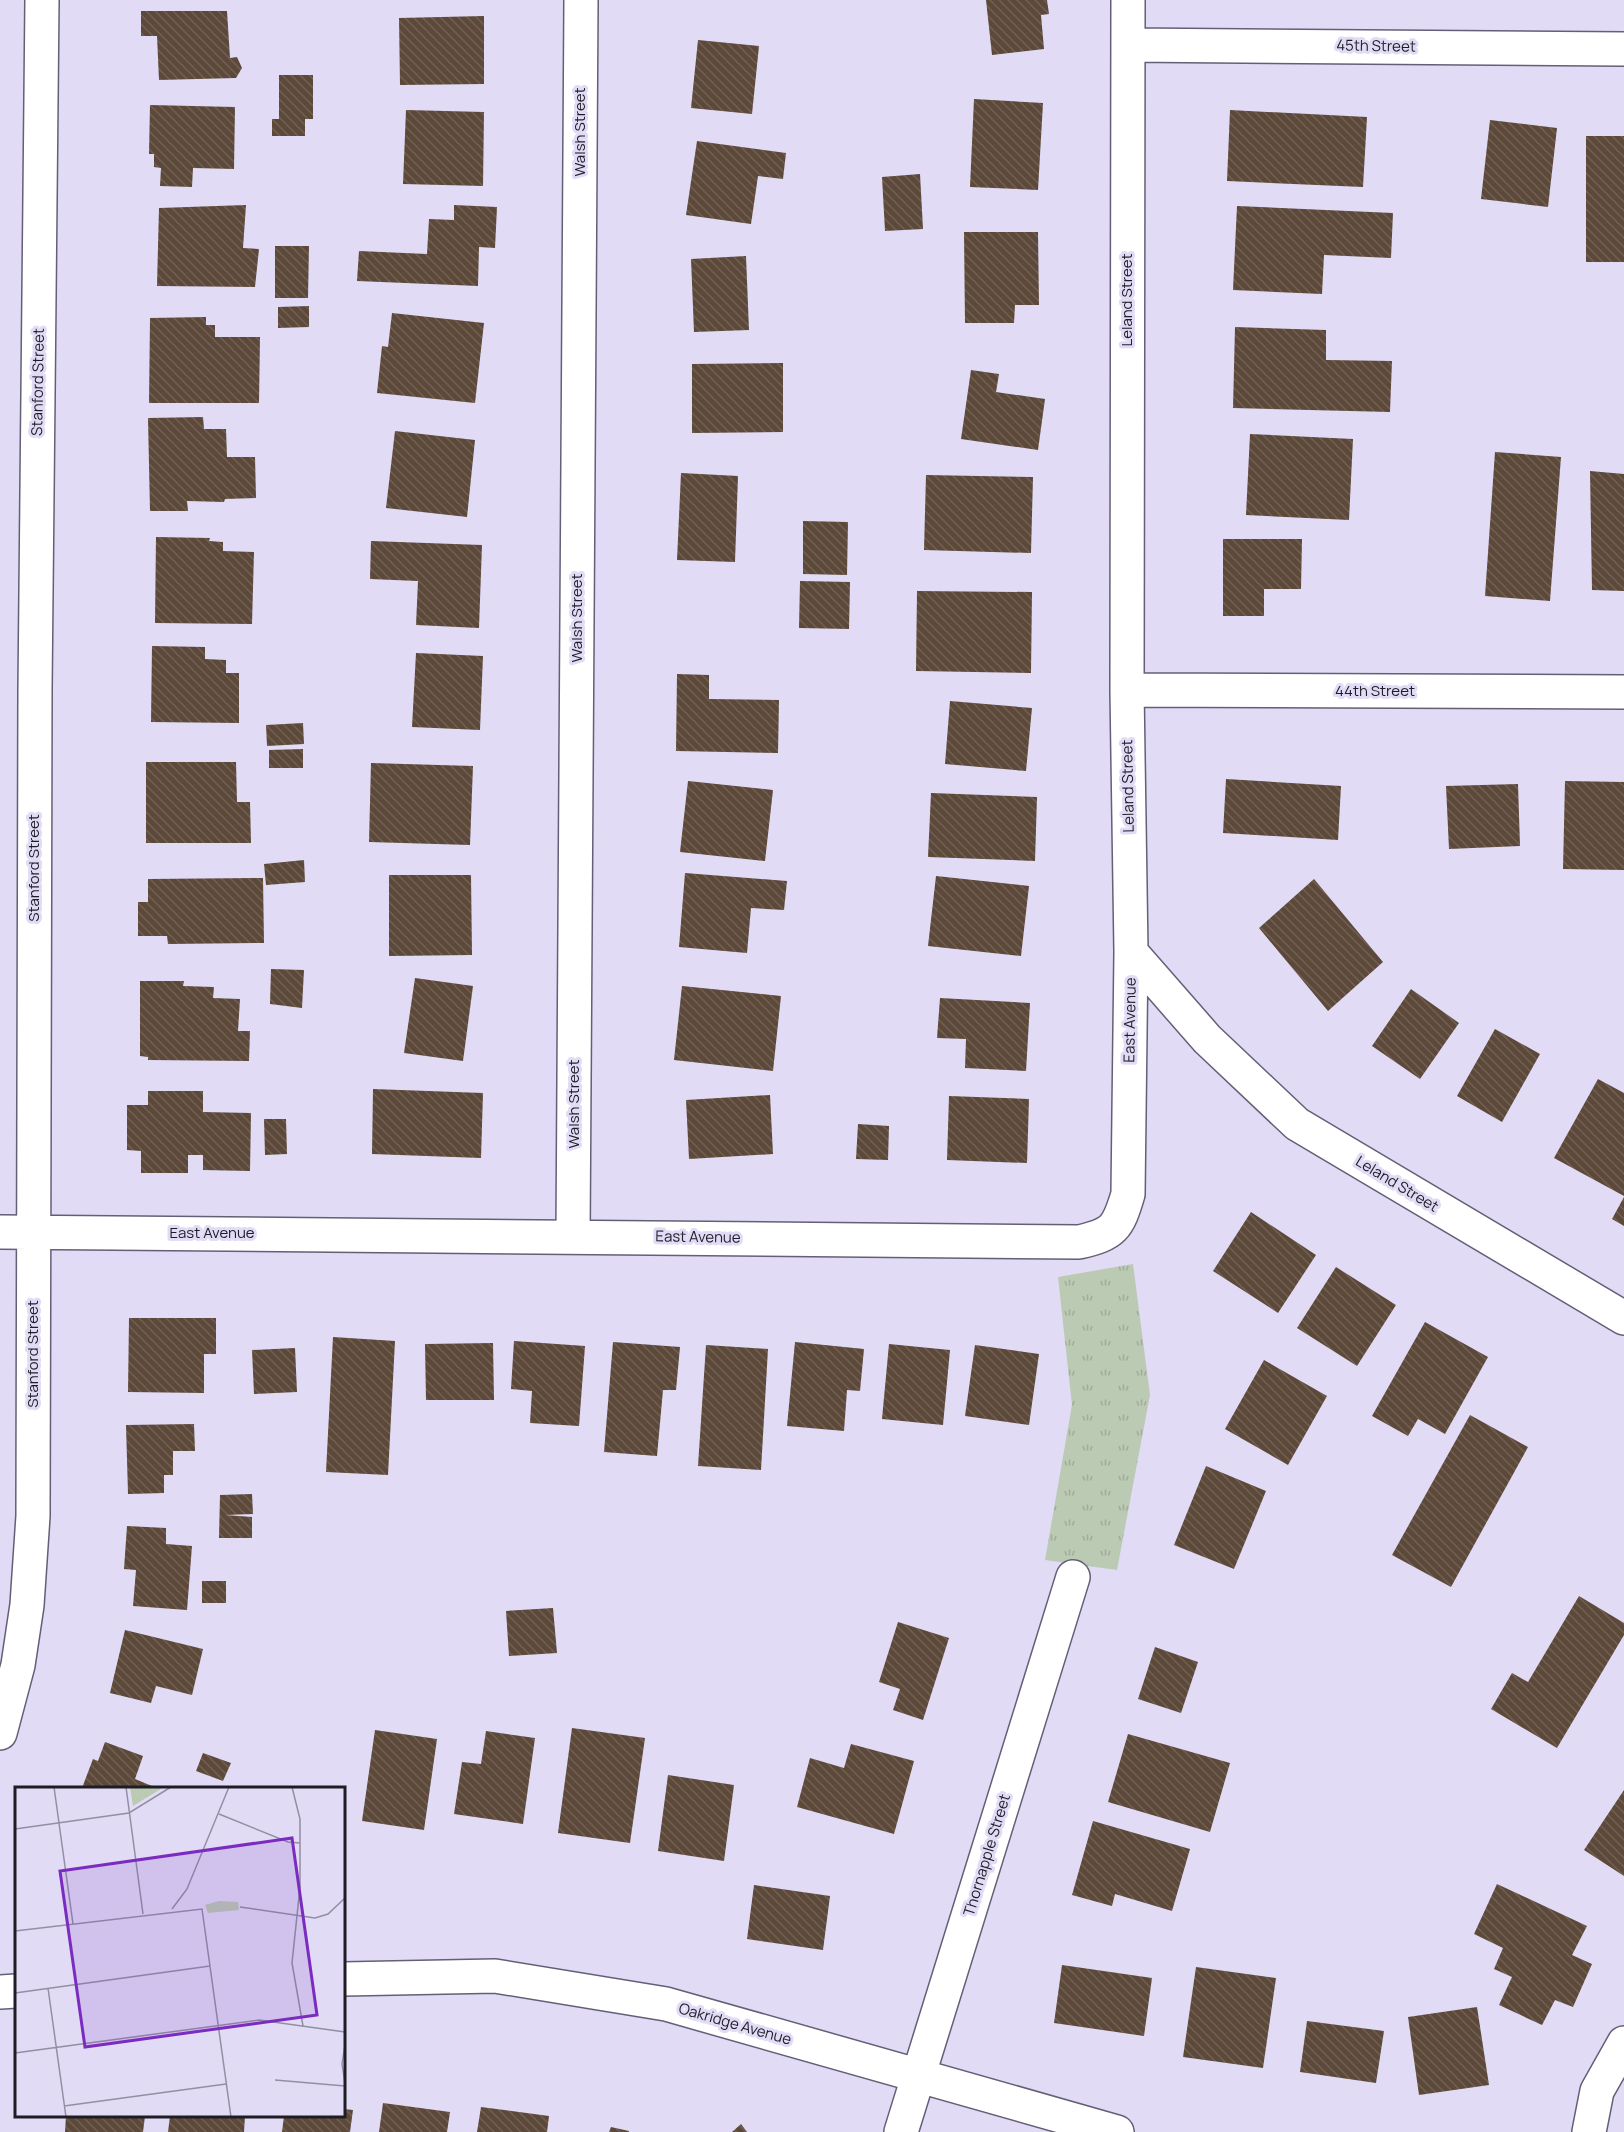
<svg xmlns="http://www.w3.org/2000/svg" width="1624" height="2132" font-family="Manrope,sans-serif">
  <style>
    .park { fill: url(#park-tufts) }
    .building { fill: url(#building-back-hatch) }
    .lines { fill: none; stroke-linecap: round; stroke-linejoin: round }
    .street-casing { stroke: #645f76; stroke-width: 36 }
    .street { stroke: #fff; stroke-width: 33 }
    .labels { text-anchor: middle; stroke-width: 6; stroke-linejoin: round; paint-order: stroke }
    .street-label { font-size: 15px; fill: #1e1c25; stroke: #e1dbf6 }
    .inset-road { fill: none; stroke: #938fa2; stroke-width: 1.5 }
    .view { fill: #7b2cbf; fill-opacity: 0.15; stroke: #7b2cbf; stroke-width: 3 }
    .inset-edge { fill: none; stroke: #1e1c25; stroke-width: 3 }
  </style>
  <defs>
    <pattern id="park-tufts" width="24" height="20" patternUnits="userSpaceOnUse" patternTransform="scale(1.5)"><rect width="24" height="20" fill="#bbcab3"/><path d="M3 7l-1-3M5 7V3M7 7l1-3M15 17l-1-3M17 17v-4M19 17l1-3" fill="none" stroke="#a0ad9a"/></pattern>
    <pattern id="building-back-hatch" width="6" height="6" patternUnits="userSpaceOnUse" patternTransform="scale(1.5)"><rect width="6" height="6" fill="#5d4939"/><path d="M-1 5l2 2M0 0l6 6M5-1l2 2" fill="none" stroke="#706054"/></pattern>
  </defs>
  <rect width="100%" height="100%" fill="#e1dbf6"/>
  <path class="park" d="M1133,1264L1150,1395L1117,1570L1045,1560L1072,1405L1058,1277Z"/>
  <path class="building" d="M986,0H1047L1049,14L1041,15L1044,49L992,55Z
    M141,11H227L230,58L237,57L242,68L236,78L159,80L157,36H141Z
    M484,16V84L400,85L399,18Z
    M698,40L759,46L752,114L691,108Z
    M279,75H313V119H305V136H272V119H279Z
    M974,99L1043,103L1038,190L970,187Z
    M150,105L235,107L234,169L193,168L192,187L160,186L161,168L154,167V154H149Z
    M406,110L484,112L483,186L403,184Z
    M1230,110L1367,117L1363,187L1227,181Z
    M1490,120L1557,128L1548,207L1481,199Z
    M1586,136H1624V262H1586Z
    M697,141L786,153L783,179L758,176L751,224L686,215Z
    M920,174L923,229L885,231L882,177Z
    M246,205L243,248L259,249L255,287L157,286L159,208Z
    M454,205L497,207L495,248L479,247L478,286L357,281L359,251L427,254L429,219L454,220Z
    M1237,206L1393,213L1391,258L1324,255L1322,294L1233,290Z
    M964,232H1038L1039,305H1015L1014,323H965Z
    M275,246H309L308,298H275Z
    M746,256L749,330L694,332L691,259Z
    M309,306V327L278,328V307Z
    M392,313L484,323L475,403L377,393L382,346L388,347Z
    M206,317V325H215V337H260L259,403H149L150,318Z
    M1235,327L1326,330V360L1392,361L1390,412L1233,408Z
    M783,363V432L692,433V364Z
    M971,370L999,374L996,392L1045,399L1038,450L961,439Z
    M203,417L204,429H226L227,457H255L256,498L225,499L224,502L187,501L188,511H150L148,418Z
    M395,431L475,440L467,517L386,508Z
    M1250,434L1353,439L1349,520L1246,515Z
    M1495,452L1561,457L1550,601L1485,596Z
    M1590,471L1624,474V591L1592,590Z
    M681,473L738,476L735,562L677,560Z
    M926,475L1033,477L1031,553L924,550Z
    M803,521L848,522L847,575L803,574Z
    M156,537L210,538L209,541L223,542V551L254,552L252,624L155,623Z
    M1223,539H1302L1301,589H1264V616H1223Z
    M371,541L482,545L479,628L416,625L418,581L370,579Z
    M800,581L850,582L849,629L799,628Z
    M917,591L1032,592L1031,673L916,671Z
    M152,646L205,647V659L226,660V673H239V723L151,722Z
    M416,653L483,656L480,730L412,727Z
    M677,674L709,675V699L779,700L778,753L676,751Z
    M950,701L1032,708L1026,771L945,764Z
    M303,723L304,744L267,746L266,725Z
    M303,749V768H269V750Z
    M146,762H236L237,802H250L251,843H146Z
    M371,763L473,766L470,845L369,842Z
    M1226,779L1341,786L1338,840L1223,833Z
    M688,781L773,790L765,861L680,852Z
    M1565,781L1624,782V870L1563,869Z
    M1518,784L1520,846L1449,849L1446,786Z
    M931,793L1037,797L1035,861L928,857Z
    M304,860L305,882L266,885L264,864Z
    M685,873L787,881L784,910L751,908L747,953L679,947Z
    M389,875H471L472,955L389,956Z
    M936,876L1029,886L1021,956L928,946Z
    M263,878L264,943L168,944L167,936H138V902H148V879Z
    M1314,879L1383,962L1328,1011L1259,928Z
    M271,969L304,970L302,1008L270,1004Z
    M415,978L473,986L463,1061L404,1053Z
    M140,981H184L183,986L214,987L213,998L240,999L238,1031H250L249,1061L148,1060V1057L140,1056Z
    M682,986L781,996L773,1071L674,1060Z
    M1411,989L1459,1023L1420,1079L1372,1046Z
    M940,998L1030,1003L1026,1071L965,1068L966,1039L937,1038Z
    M1495,1029L1540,1054L1502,1122L1457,1096Z
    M1598,1079L1624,1093V1196L1554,1158Z
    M373,1089L483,1093L481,1158L372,1154Z
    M148,1091H203V1112L251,1113L250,1171L203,1170V1155H188V1173H141V1151L127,1150V1105H148Z
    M770,1095L773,1154L689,1159L686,1100Z
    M949,1096L1029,1099L1027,1163L947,1160Z
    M264,1119H286L287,1154L265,1155Z
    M858,1124L889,1126L888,1160L856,1159Z
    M1624,1197V1226L1612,1219Z
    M1251,1212L1316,1255L1278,1313L1213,1271Z
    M1336,1267L1396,1305L1357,1366L1297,1328Z
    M129,1318H216V1354H204V1393L128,1392Z
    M1425,1322L1488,1357L1445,1434L1418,1419L1408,1436L1372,1416Z
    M333,1337L395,1341L388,1475L326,1472Z
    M514,1341L585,1346L579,1426L530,1423L532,1391L511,1389Z
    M613,1342L680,1347L676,1390H663L657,1456L604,1452Z
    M795,1342L864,1349L860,1391L847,1390L844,1431L787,1426Z
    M493,1343L494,1400H426L425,1344Z
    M889,1344L950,1350L943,1425L882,1419Z
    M706,1345L768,1349L761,1470L698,1466Z
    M975,1345L1039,1354L1029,1425L965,1416Z
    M295,1348L297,1392L254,1394L252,1350Z
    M1264,1360L1327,1396L1288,1465L1225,1429Z
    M1470,1415L1528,1447L1451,1587L1392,1555Z
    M194,1424L195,1451H173V1475H164V1493L128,1494L126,1425Z
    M1206,1466L1266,1491L1234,1569L1174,1545Z
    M252,1494L253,1514L225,1515L252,1517V1538H219L220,1495Z
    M127,1526L166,1528V1544L192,1546L187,1610L133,1606L136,1570L124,1569Z
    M202,1581H226V1603H202Z
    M1579,1596L1624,1623V1635L1557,1748L1491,1709L1512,1673L1528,1682Z
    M553,1608L557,1653L509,1656L506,1611Z
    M898,1622L949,1638L923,1720L893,1710L900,1689L879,1682Z
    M125,1630L203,1649L192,1695L156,1686L151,1703L110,1693Z
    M1155,1647L1198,1662L1181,1713L1138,1699Z
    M572,1728L645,1738L630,1843L558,1833Z
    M375,1730L437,1739L424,1830L362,1821Z
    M486,1731L535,1738L523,1824L454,1814L462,1762L481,1764Z
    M1128,1734L1230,1763L1210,1832L1108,1802Z
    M105,1742L143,1756L135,1779L152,1786L151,1788H82L93,1759L98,1761Z
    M851,1744L914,1761L894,1834L797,1807L810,1758L844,1768Z
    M203,1753L231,1763L223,1781L196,1771Z
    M668,1775L734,1785L724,1861L658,1851Z
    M1624,1790V1876L1584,1850Z
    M1093,1821L1190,1849L1172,1911L1115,1894L1112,1906L1072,1895Z
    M1497,1884L1587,1926L1572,1955L1592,1964L1573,2007L1555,2000L1542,2025L1499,2005L1512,1977L1494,1969L1503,1948L1474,1934Z
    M754,1885L830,1896L823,1950L747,1939Z
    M1062,1965L1152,1978L1144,2036L1054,2023Z
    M1196,1967L1276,1978L1263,2068L1183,2057Z
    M1477,2007L1489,2085L1419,2095L1408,2017Z
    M1307,2021L1384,2031L1376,2083L1300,2072Z
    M383,2103L450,2112L447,2132H379Z
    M481,2107L549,2116L547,2132H477Z
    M344,2109L353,2110L350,2132H282L284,2116H344Z
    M66,2116H145L143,2132H65Z
    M170,2116H245L244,2132H168Z
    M741,2124L747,2132H732Z
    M611,2127L629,2131V2132H609Z"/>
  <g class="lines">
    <g class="street-casing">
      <path id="street" d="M1128,45L1624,49
        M1127,690L1624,692
        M1131,952L1207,1039L1297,1124L1624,1318
        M0,1232L1079,1242C1114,1234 1118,1228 1128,1194L1131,952L1127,690L1128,0
        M573,1236L581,0
        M0,1733L18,1665L27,1605L33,1516L35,690L42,0
        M344,1979L495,1976L666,2004L1117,2132
        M0,1992L16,1991
        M901,2132L1073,1577
        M1589,2132L1597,2091L1624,2043"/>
    </g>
    <use href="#street" class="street"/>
  </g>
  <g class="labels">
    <g class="street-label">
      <text transform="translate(1376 46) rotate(1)" y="5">45th Street</text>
      <text transform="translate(580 132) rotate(-90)" y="5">Walsh Street</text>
      <text transform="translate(1127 300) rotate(-90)" y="5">Leland Street</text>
      <text transform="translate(38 382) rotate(-89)" y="5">Stanford Street</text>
      <text transform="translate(577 618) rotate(-90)" y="5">Walsh Street</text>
      <text x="1375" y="696">44th Street</text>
      <text transform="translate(1128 786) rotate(-91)" y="5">Leland Street</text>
      <text transform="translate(34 868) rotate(-90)" y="5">Stanford Street</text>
      <text transform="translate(1130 1020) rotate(-89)" y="5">East Avenue</text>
      <text transform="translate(574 1104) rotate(-90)" y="5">Walsh Street</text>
      <text transform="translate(1397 1184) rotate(31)" y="5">Leland Street</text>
      <text x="212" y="1238">East Avenue</text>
      <text transform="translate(698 1237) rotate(1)" y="5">East Avenue</text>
      <text transform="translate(33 1354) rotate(-90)" y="5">Stanford Street</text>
      <text transform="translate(987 1855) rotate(-73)" y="5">Thornapple Street</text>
      <text transform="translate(735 2024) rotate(16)" y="5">Oakridge Avenue</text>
    </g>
  </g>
  <g transform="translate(15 1787)">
    <rect width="330" height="330" fill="#e1dbf6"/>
    <path d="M115,0H149L118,19ZM204,114L223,115L224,123L193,126L190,118Z" fill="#bbcab3"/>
    <path class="inset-road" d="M39,0L58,137M111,0L128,127M277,0L285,32V100L277,176L288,239M204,27L273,55L285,56M0,42L114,26L156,0M225,120L300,131L313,127L330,111M157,122L172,102L214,0M0,144L187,122L216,330M33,201L51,330M0,206L195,179M330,258L327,277L330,296M0,266L244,233L330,245M260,293L330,299M49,319L211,297"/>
    <path class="view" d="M277,51L302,228L70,260L45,84Z"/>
    <rect width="330" height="330" class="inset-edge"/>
  </g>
</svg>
